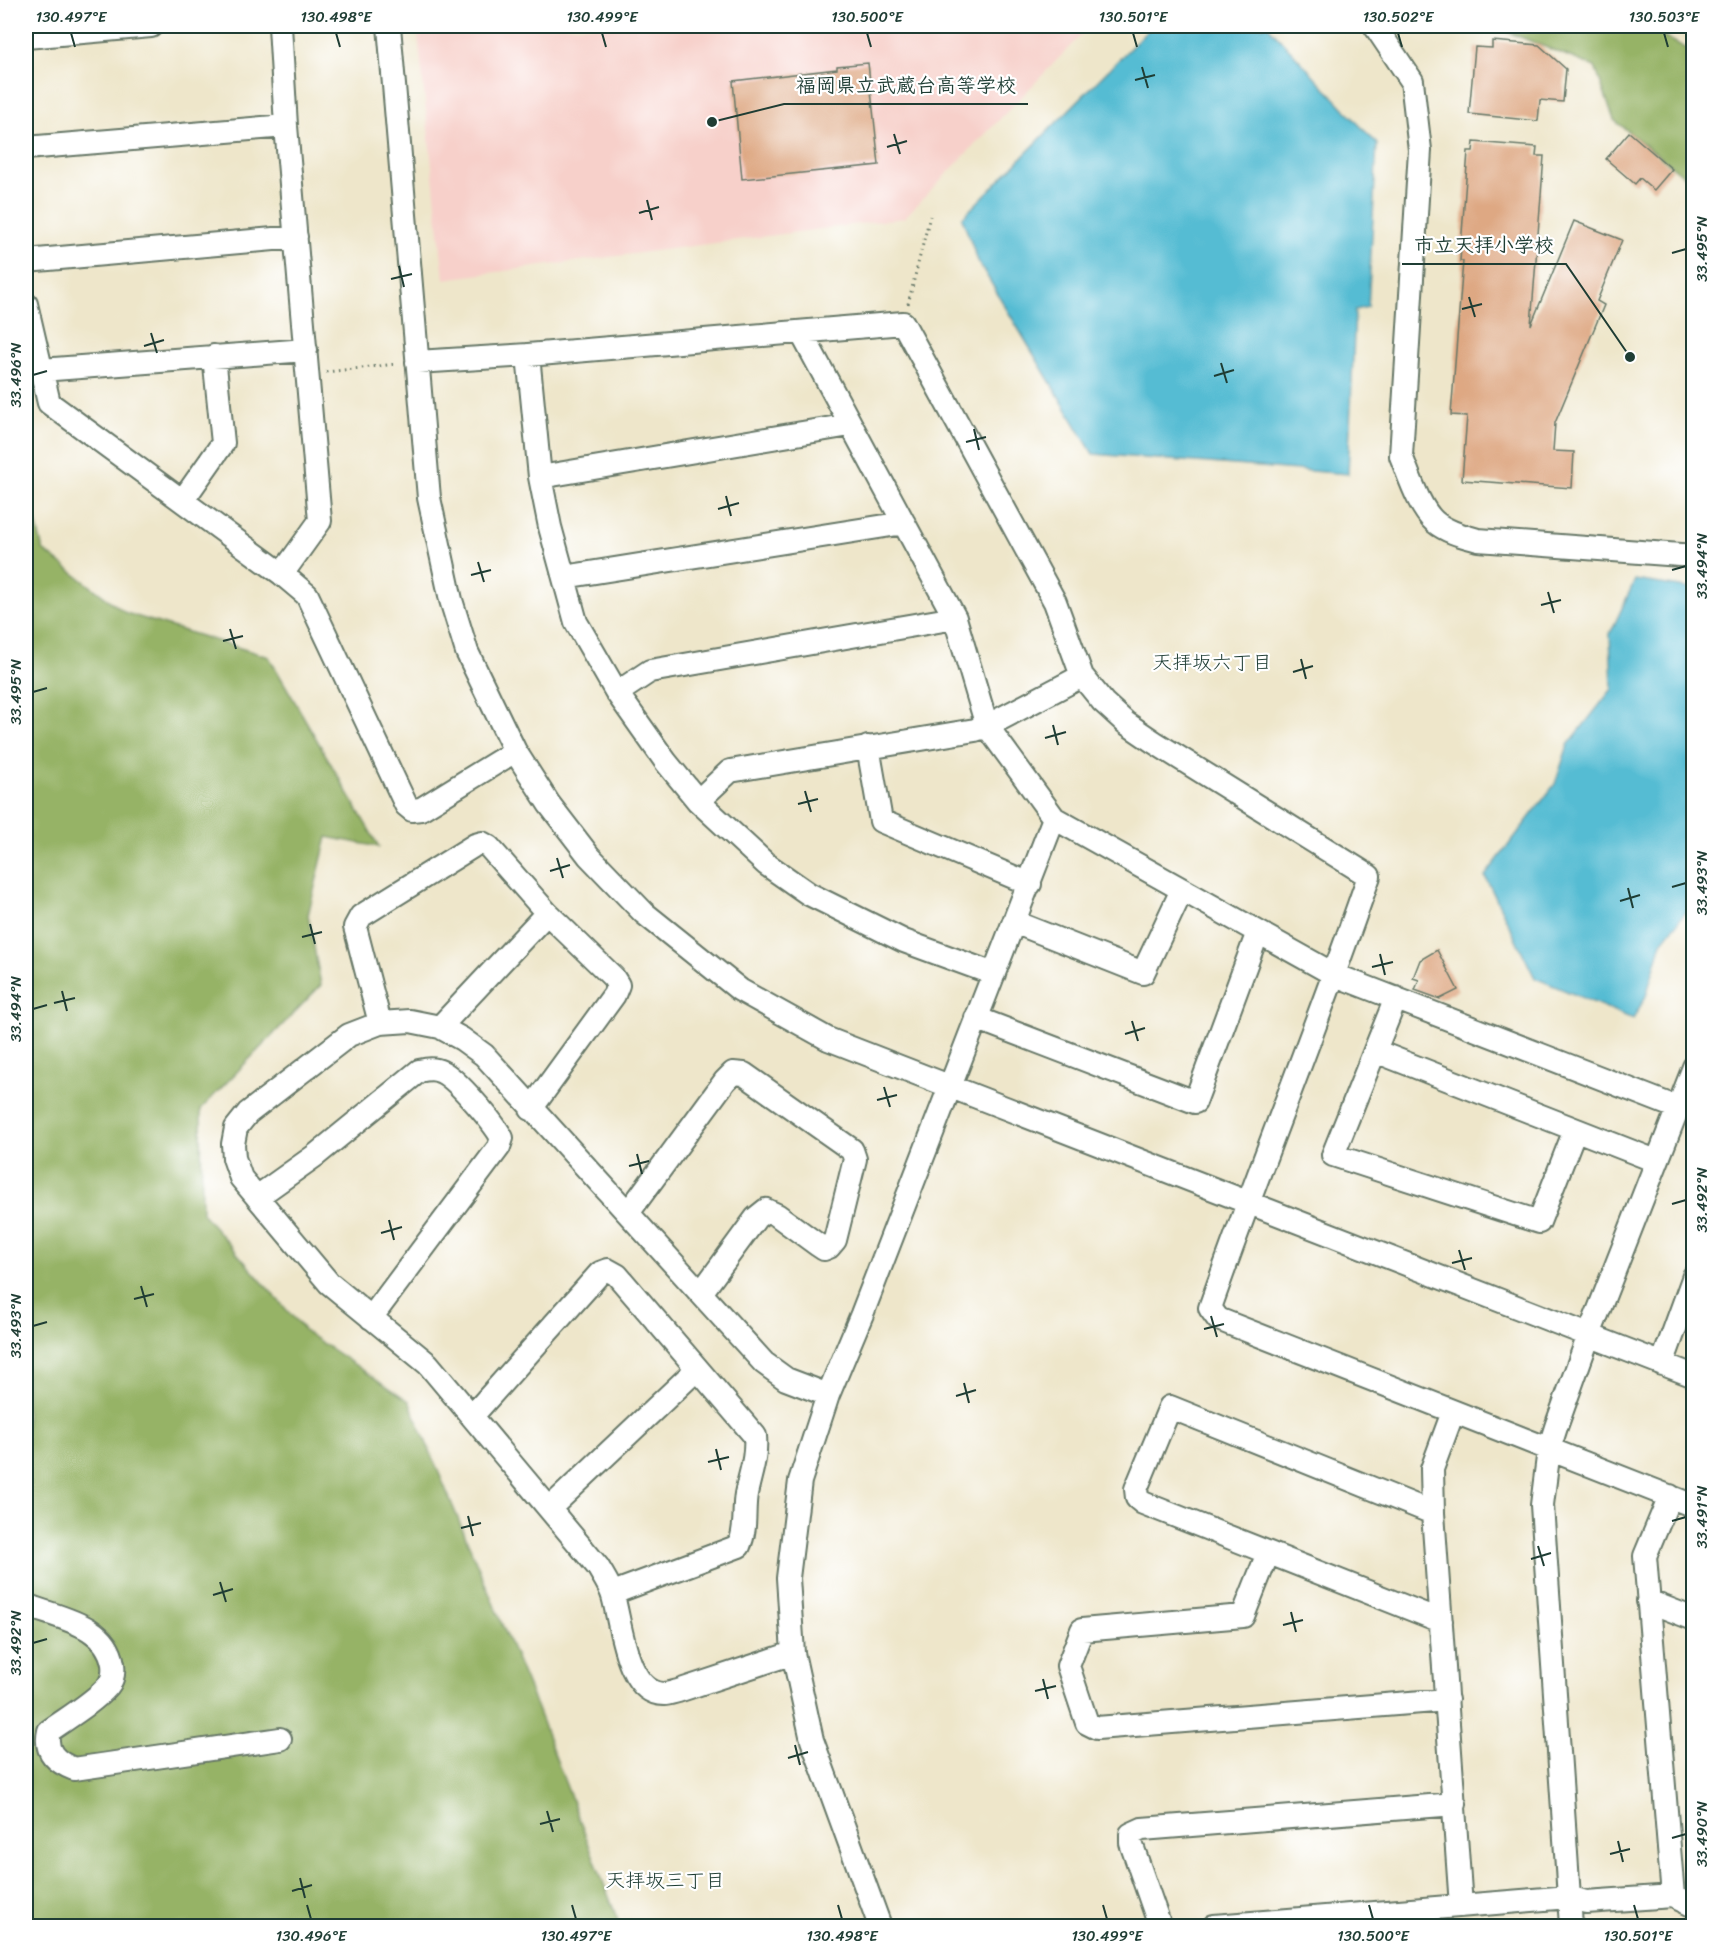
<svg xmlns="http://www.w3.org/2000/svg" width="1719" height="1952" font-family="Sriracha,'Klee One',sans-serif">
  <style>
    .built { fill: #f7d0ca }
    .forest { fill: #96b366; stroke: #5a784d; stroke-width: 1.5 }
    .water { fill: #55bcd3; stroke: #3a7c84; stroke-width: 1.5 }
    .building { fill: #dea883 }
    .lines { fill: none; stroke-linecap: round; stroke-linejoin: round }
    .minor-casing { stroke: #677868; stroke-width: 26 }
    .path { stroke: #677868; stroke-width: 3; stroke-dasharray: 1.5 4.5; stroke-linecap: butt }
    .minor { stroke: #fff; stroke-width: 22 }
    .ticks { fill: none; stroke: #1f3d34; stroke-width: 2 }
    .labels { text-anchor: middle; stroke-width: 4.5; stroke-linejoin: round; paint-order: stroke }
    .neighbourhood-label { font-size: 20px; fill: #1f3d34; stroke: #fff }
    .leader { fill: none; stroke: #1f3d34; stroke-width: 2 }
    .callout-dot { fill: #1f3d34; stroke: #fff; stroke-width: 2 }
    .callout-label { font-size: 20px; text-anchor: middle; font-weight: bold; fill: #1f3d34; stroke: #fff; stroke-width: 4.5; stroke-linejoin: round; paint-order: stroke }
    .neatline { fill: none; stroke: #1f3d34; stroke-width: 2 }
    .ticks-label { font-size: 15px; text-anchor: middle; fill: #1f3d34 }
  </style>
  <rect width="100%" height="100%" fill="#fff"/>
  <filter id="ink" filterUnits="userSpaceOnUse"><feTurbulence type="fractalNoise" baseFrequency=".0167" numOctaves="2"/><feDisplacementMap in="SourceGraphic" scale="12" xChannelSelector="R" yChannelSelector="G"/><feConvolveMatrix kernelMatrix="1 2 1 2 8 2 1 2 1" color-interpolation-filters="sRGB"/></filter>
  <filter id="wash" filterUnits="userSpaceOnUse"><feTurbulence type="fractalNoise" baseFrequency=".008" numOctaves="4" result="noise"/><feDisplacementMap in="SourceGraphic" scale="24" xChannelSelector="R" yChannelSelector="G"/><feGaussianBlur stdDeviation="1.35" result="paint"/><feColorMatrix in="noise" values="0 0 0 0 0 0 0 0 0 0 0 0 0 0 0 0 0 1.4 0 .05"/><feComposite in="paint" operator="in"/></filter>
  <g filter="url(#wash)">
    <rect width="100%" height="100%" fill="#eee6ca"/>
    <path class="built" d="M417,26H1090L904,218L444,279Z"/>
    <path class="forest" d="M1500,26H1660L1663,36L1693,52V183L1614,120L1595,67L1508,32Z
      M26,484L43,550L126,613L269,657L379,847L327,837L308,915L321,985L201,1109L202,1213L306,1332L409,1401L534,1701L620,1926H26Z"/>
    <path class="water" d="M1152,26H1268L1377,144L1368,307L1355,310L1348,474L1093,454L978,261L962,218Z
      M1635,580L1693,589L1694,902L1662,942L1646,996L1633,1019L1535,978L1485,876L1555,784L1568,745L1612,689L1610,634Z"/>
    <g id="blocks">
      <path class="building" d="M1492,41L1539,45L1566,69L1563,102L1540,100L1538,121L1469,114L1475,47L1492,48Z
        M868,63L879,165L742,179L733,81L837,69V66Z
        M1629,132L1672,169L1654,190L1640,178L1635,184L1606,159Z
        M1474,142L1537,147L1536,156H1544L1531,325L1574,221L1622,240L1597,301L1604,305L1555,423L1553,451L1574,452L1572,488L1462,480L1467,416L1451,415L1463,261H1460L1468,151H1473Z
        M1437,950L1458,990L1440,999L1415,990L1419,980L1413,978L1420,960Z"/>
    </g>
  </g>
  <g filter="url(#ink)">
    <use href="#blocks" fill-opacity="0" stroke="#677868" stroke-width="1.5"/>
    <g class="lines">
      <g class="minor-casing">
        <path id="minor" d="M280,26L286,126L320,521L282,574
          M389,26L429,498L451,600L467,652L515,751L549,804L589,856L644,913L740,990L828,1039L1694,1376
          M1375,26L1412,81L1420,150L1401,456C1409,475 1419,508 1435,522C1447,532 1464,536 1478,540L1694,556
          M26,37L151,26
          M26,148L286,126
          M26,261L296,237
          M26,304L49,403L282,574L307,595L406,805L412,810L421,809L515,751
          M801,332L955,618L987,726L1054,818L1335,975L1678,1108
          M528,355L540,477L550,527L576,622L617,693L666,762L698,801L766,864L809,894L904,941L994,974
          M417,362L528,355L903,323L1055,602L1082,676L1103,702L1126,723L1154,742L1369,876C1319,1021 1261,1163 1210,1308L1218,1319L1694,1506
          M41,370L306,350
          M540,477L850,425
          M183,500L223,443L214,356
          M564,577L904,523
          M617,693L650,671L955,618
          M868,747L881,821L1030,884
          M698,801L730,771L975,730L987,726L1082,676
          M1014,922L1143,973L1182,890
          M1396,998L1333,1155L1539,1222L1575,1130
          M976,1018L1195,1102L1258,932
          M380,1023L355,927L361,916L475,845L482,843L489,847L547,913L613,977L618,985L614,995L531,1109
          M440,1027L547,913
          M1375,1051L1656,1161
          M257,1197L316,1155L419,1071C428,1069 434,1068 442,1072C457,1079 494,1123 502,1138L499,1147L371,1318
          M628,1213L725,1081L733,1073L744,1074L852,1150L855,1159L835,1240L829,1247L824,1249L818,1245L777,1215L766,1210L756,1218L701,1293
          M1662,1364L1694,1276
          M1453,1412L1432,1469L1433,1513L1461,1906
          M473,1415L600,1273L608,1270L617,1275L755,1436C757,1457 750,1474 746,1494C743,1511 747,1529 739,1546L613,1593
          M1670,1496L1645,1556L1673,1896
          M550,1508L696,1370
          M1433,1513L1170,1407L1136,1489L1137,1498L1143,1503L1441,1621
          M1268,1553L1243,1616L1082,1630L1068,1666L1087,1723L1097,1728L1447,1700
          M1648,1601L1694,1619
          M26,1605C57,1618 106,1623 113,1664C114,1672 113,1680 108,1686C93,1703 67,1718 49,1731C44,1752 56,1762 74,1769L280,1739
          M793,1653L678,1691C674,1692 668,1694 664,1694C626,1694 621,1623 613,1596C610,1586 603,1576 598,1567L428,1364L329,1283L241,1178L234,1158L233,1144L236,1128L248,1113L349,1035L380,1023L410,1021L440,1027L462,1039L484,1055L764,1363L786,1379L828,1395
          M880,1926L812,1740L793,1653L788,1578L800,1481L828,1395L862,1314L1054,818
          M1160,1926L1131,1843V1834L1142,1829L1455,1804
          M1214,1926L1569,1897L1586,1902L1673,1896L1694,1906
          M1571,1926L1542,1505L1549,1449L1556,1427L1589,1335L1694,1067"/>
      </g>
      <path class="path" d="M908,304L930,216
        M326,372L397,364"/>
      <use href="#minor" class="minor"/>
    </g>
  </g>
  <path class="ticks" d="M71,33L75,47M336,33L340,47M602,33L606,47M867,33L871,47M1133,33L1137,47M1398,33L1402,47M1664,33L1668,47M1142,67L1148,88M1135,80L1155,75M894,134L900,154M887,147L907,141M647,200L652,220M639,213L659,207M1672,253L1686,249M399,266L404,287M391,279L412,274M1469,297L1475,317M1462,309L1482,304M151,333L157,353M144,346L164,340M1221,363L1227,383M33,375L47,371M1214,376L1234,370M974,429L979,450M966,442L986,437M726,496L731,516M718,509L739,503M478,562L484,582M1672,570L1686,566M471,575L491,570M1548,592L1554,613M1541,605L1561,600M230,629L236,649M223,641L243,636M1301,659L1306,679M1293,672L1313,666M33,692L47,688M1053,725L1058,745M1045,738L1066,732M805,791L811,812M798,804L818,799M557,858L563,878M550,871L570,865M1672,887L1686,883M1628,888L1633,908M1620,901L1640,895M310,924L315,944M302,937L322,932M1380,954L1385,975M1372,967L1393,962M62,991L67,1011M54,1003L75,998M33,1009L47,1005M1132,1021L1138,1041M1125,1034L1145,1028M884,1087L890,1107M877,1100L897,1095M637,1154L642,1174M629,1166L649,1161M1672,1204L1686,1200M389,1220L394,1240M381,1233L402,1227M1459,1250L1465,1270M1452,1263L1472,1258M141,1286L147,1307M134,1299L154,1294M1211,1316L1217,1337M33,1326L47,1322M1204,1329L1224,1324M964,1383L969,1403M956,1396L976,1390M716,1449L721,1470M708,1462L729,1457M468,1516L473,1536M1672,1521L1686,1517M461,1528L481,1523M1538,1546L1544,1566M1531,1559L1551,1553M220,1582L226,1602M213,1595L233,1589M1291,1612L1296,1632M1283,1625L1303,1620M33,1643L47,1639M1043,1679L1048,1699M1035,1691L1056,1686M795,1745L800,1765M788,1758L808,1752M547,1811L553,1832M540,1824L560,1819M1672,1838L1686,1834M1618,1841L1623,1862M1610,1854L1630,1849M300,1878L305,1898M292,1891L312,1885M307,1905L311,1919M572,1905L576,1919M838,1905L842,1919M1103,1905L1107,1919M1369,1905L1373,1919M1634,1905L1638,1919"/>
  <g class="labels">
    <g class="neighbourhood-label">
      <text x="1212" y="669">天拝坂六丁目</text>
      <text x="665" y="1887">天拝坂三丁目</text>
    </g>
  </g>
  <path class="leader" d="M712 122L784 104H1028M1630 357L1566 264H1402"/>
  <g class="callout-dot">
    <circle cx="712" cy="122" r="6"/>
    <circle cx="1630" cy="357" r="6"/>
  </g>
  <g class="callout-label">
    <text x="906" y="92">福岡県立武蔵台高等学校</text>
    <text x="1484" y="252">市立天拝小学校</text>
  </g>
  <rect width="1719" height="1952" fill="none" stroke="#fff" stroke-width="66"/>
  <rect x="33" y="33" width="1653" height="1886" class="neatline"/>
  <g class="ticks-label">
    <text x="71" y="22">130.497°E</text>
    <text x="336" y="22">130.498°E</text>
    <text x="602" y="22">130.499°E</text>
    <text x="867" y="22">130.500°E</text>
    <text x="1133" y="22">130.501°E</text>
    <text x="1398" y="22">130.502°E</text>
    <text x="1664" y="22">130.503°E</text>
    <text transform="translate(1702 249) rotate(-90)" y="5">33.495°N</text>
    <text transform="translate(16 375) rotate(-90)" y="5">33.496°N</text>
    <text transform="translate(1702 566) rotate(-90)" y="5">33.494°N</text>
    <text transform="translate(16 692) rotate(-90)" y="5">33.495°N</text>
    <text transform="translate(1702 883) rotate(-90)" y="5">33.493°N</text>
    <text transform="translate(16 1009) rotate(-90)" y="5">33.494°N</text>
    <text transform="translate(1702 1200) rotate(-90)" y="5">33.492°N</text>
    <text transform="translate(16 1326) rotate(-90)" y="5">33.493°N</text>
    <text transform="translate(1702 1517) rotate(-90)" y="5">33.491°N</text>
    <text transform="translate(16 1643) rotate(-90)" y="5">33.492°N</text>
    <text transform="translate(1702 1834) rotate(-90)" y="5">33.490°N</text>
    <text x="311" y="1941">130.496°E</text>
    <text x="576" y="1941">130.497°E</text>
    <text x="842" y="1941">130.498°E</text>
    <text x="1107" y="1941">130.499°E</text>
    <text x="1373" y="1941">130.500°E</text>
    <text x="1638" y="1941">130.501°E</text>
  </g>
</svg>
